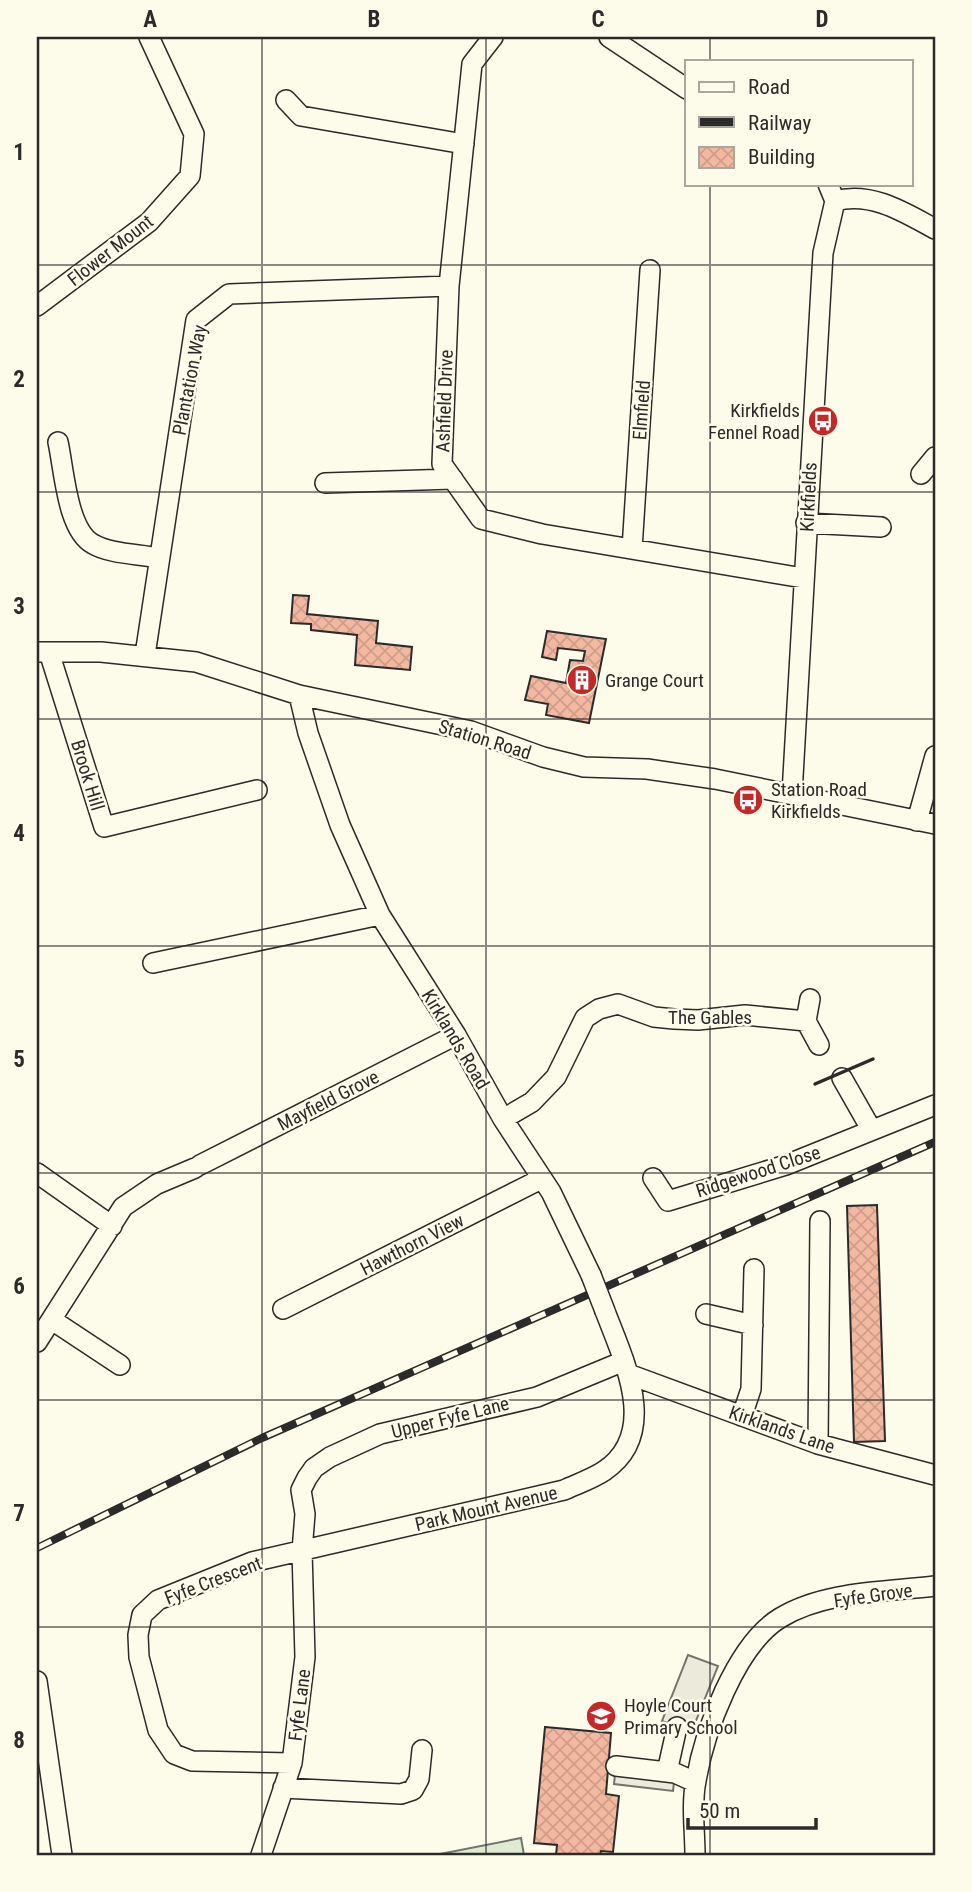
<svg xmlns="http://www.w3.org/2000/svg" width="972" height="1892" font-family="'Roboto Condensed',sans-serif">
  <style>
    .pitch { fill: #deebd1; stroke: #74746e; stroke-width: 2 }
    .parking { fill: #eceadb; stroke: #74746e; stroke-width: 2 }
    .building { fill: url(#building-cross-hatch); stroke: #2b2b2b; stroke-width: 2 }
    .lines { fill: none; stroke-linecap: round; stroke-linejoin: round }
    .minor-casing { stroke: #2b2b2b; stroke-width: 22 }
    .minor { stroke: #fdfbea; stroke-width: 19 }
    .rail-casing { stroke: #2b2b2b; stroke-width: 8 }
    .rail { stroke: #fdfbea; stroke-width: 5; stroke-dasharray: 16; stroke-linecap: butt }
    .minor-bridge-casing { stroke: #2b2b2b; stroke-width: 22; stroke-linecap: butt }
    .minor-bridge { stroke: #fdfbea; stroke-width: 19 }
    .wall { stroke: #2b2b2b; stroke-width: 3.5 }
    .grid { fill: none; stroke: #2b2b2b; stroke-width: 2; stroke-opacity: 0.55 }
    .labels { text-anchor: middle; stroke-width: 5; stroke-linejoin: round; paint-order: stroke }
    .street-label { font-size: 19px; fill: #2b2b2b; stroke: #fdfbea }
    .poi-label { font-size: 19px; fill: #2b2b2b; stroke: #fdfbea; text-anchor: start }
    .neatline { fill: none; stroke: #2b2b2b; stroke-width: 2.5 }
    .grid-label { font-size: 23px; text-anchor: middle; font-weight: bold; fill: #2b2b2b }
  </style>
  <defs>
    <pattern id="building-cross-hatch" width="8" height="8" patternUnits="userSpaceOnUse" patternTransform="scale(1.75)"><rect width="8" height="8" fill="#f2b8a0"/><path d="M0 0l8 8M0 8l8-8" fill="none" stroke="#d09e8a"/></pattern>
  </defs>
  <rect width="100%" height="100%" fill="#fdfbea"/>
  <path class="pitch" d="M521,1838L524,1855H435Z"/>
  <path class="parking" d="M688,1655L718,1666L691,1733L662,1721Z
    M616,1766L675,1773L673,1791L614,1784Z"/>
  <path class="building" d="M293,595L309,596L307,614L378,621L376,643L412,647L410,670L355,665L357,635L311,630V624L291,623Z
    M547,631L606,639L589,723L546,715L548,704L525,700L531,676L566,683L570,660L583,661L585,651L558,648L556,660L542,657Z
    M877,1205L885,1441L854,1442L847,1206Z
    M545,1727L611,1733L606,1794L619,1796L613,1852L601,1851L600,1855H556L557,1845L534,1843Z"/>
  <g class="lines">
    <g class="minor-casing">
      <path id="minor" d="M493,37L472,64L449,286L442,464L481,519L542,534L803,578
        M609,37L687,89
        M286,100L301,116L464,144
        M828,184L835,201
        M835,201C871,191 904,212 935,229
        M37,306L149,222L190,176L194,134L149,37
        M58,442C64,469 67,530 93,544C110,554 139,554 158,558
        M921,474L935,457
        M325,483L453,479
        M806,523L881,527
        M632,549L650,270
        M37,652H101L196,662L299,695L471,731L543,757L584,767L647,769L715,779L935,824
        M49,652L104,827L257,790
        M145,655L196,320L229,294L449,286
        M299,695L308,733L340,825L380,915L456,1035L503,1119L551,1192L591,1275
        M792,794L823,253L835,201
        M917,821L935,756
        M153,963L380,915
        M810,999L806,1021L819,1045
        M842,1078L871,1129
        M503,1119L532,1102L556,1077L585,1018L599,1009L618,1004L654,1017L674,1019L698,1020L745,1015L806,1021
        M200,1165L456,1035
        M37,1173L112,1226
        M653,1178L668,1201L786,1165L935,1105
        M283,1309L541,1179
        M706,1314L753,1325
        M52,1320L120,1365
        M37,1342L123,1207L157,1184L195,1168
        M631,1375L818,1444L935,1475
        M742,1416L751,1389L754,1269
        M818,1444L820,1221
        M37,1681L62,1855
        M292,1763L192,1761L174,1754L158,1730L139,1657L138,1635L142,1615L158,1600L252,1562L564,1490C577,1484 592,1479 604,1471C661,1433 623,1359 605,1311
        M616,1766L675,1773L695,1782
        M667,1772L677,1727
        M283,1788L401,1794L413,1790L419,1779L422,1750
        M261,1855L292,1763L305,1657L302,1551L305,1514L301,1490L307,1478L314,1468L330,1457L380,1434L537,1397L624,1361
        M695,1855C695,1831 691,1804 696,1781C704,1732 736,1645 780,1618C824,1591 885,1592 935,1586"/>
    </g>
    <use href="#minor" class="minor"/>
    <g class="rail-casing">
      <path id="rail" d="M37,1548L262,1438L935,1142"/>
    </g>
    <use href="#rail" class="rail"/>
    <g class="minor-bridge-casing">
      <path id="minor-bridge" d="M591,1275L605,1311"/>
    </g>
    <use href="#minor-bridge" class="minor-bridge"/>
    <path class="wall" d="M815,1084L873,1059"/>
  </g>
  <path class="grid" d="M262,37V1855M486,37V1855M710,37V61M710,184V1855M37,265H935M37,492H935M37,719H935M37,946H935M37,1173H935M37,1400H935M37,1627H935"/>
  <defs>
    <g id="bus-disc" transform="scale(1.575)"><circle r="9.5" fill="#c62828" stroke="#fdfbea"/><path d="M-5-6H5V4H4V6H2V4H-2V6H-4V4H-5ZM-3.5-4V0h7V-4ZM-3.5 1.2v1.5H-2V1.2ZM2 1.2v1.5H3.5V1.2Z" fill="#fff"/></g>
    <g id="building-disc" transform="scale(1.575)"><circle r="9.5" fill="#c62828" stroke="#fdfbea"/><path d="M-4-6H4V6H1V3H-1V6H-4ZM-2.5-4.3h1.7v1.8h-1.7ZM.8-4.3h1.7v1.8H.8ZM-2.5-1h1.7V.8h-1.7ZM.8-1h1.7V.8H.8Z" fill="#fff"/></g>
    <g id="school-disc" transform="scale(1.575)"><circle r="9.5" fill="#c62828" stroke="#fdfbea"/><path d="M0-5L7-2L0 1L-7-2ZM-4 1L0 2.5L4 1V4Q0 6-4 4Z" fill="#fff"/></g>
  </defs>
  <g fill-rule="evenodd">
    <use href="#bus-disc" x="823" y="421"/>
    <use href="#building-disc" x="582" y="680"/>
    <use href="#bus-disc" x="748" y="800"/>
    <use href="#school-disc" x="601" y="1716"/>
  </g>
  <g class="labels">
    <g class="street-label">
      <text transform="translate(110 250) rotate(-38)" y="7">Flower Mount</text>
      <text transform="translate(189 380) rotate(-79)" y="7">Plantation Way</text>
      <text transform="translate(444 401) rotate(-88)" y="7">Ashfield Drive</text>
      <text transform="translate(641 410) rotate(-86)" y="7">Elmfield</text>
      <text transform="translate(808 497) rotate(-87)" y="7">Kirkfields</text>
      <text transform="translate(485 739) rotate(17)" y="7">Station Road</text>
      <text transform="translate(88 775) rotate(73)" y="7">Brook Hill</text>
      <text x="710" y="1024">The Gables</text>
      <text transform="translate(456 1039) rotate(59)" y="7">Kirklands Road</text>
      <text transform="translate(328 1100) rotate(-27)" y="7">Mayfield Grove</text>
      <text transform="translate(758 1171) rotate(-18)" y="7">Ridgewood Close</text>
      <text transform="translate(412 1244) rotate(-27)" y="7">Hawthorn View</text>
      <text transform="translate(450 1417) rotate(-14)" y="7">Upper Fyfe Lane</text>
      <text transform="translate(782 1429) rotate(19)" y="7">Kirklands Lane</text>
      <text transform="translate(486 1508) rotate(-13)" y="7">Park Mount Avenue</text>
      <text transform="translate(213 1580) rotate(-21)" y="7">Fyfe Crescent</text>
      <text transform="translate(873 1595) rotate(-8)" y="7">Fyfe Grove</text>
      <text transform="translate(299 1705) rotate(-83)" y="7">Fyfe Lane</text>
    </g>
    <g class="poi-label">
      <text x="800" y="417" text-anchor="end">Kirkfields<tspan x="800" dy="22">Fennel Road</tspan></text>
      <text x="605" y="687">Grange Court</text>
      <text x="771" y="796">Station Road<tspan x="771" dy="22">Kirkfields</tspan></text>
      <text x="624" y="1712">Hoyle Court<tspan x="624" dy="22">Primary School</tspan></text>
    </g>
  </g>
  <rect width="972" height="1892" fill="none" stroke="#fdfbea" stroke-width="77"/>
  <rect x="685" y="60" width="228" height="126" fill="#fdfbea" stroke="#a9a89e" stroke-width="2"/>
  <rect x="699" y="82" width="35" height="10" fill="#fdfbea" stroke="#a9a89e" stroke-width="2"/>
  <text x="748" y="94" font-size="21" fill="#2b2b2b">Road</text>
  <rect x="699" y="117" width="35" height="10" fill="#2b2b2b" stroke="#a9a89e" stroke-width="2"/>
  <text x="748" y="130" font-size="21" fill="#2b2b2b">Railway</text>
  <rect x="699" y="147" width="35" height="21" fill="url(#building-cross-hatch)" stroke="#a9a89e" stroke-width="2"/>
  <text x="748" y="164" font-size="21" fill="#2b2b2b">Building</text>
  <path d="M688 1818v10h128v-10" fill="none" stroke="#2b2b2b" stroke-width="3.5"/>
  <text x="699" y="1818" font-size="21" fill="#2b2b2b" stroke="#fdfbea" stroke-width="5" paint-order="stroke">50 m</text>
  <rect x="38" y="38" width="896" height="1816" class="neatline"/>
  <g class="grid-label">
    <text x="150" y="27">A</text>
    <text x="374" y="27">B</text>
    <text x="598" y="27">C</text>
    <text x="822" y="27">D</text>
    <text x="19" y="160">1</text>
    <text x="19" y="387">2</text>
    <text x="19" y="614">3</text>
    <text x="19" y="841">4</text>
    <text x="19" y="1067">5</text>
    <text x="19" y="1294">6</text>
    <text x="19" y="1521">7</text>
    <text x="19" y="1748">8</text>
  </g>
</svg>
